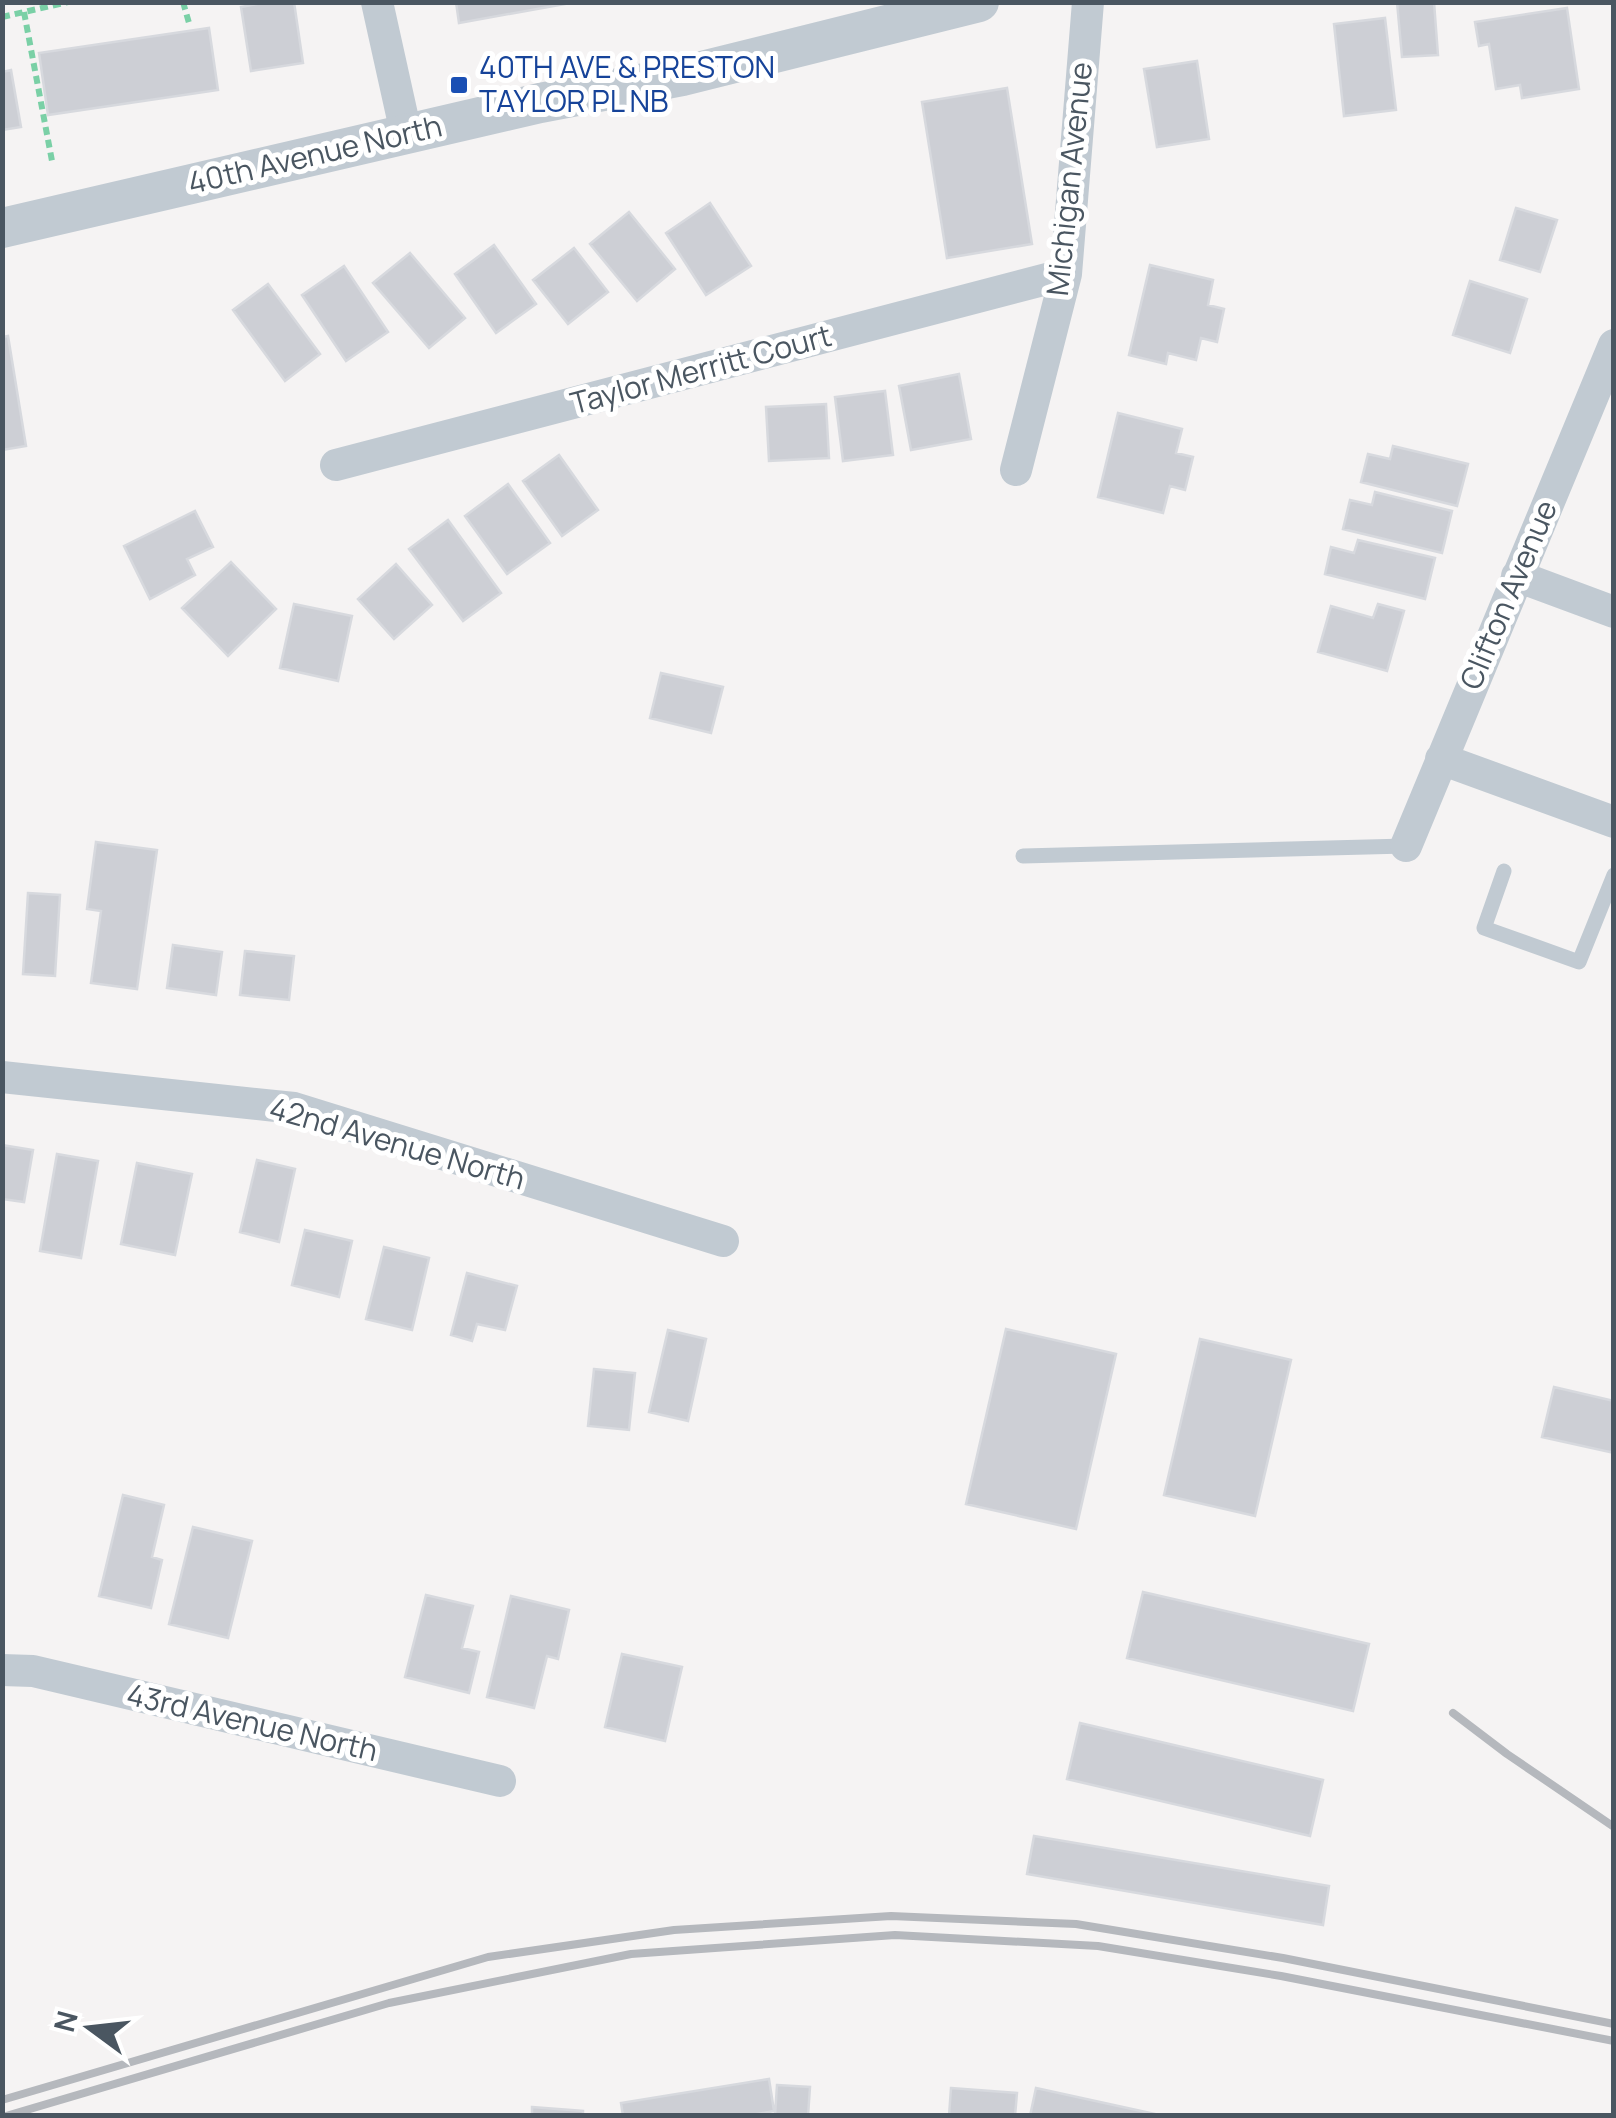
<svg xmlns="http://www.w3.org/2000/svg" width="1616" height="2118" font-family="Manrope,sans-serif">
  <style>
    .building { fill: #cdcfd5; stroke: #d7d9de; stroke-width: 2.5 }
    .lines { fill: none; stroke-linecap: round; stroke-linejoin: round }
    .path { stroke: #7ad0a6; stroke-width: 6; stroke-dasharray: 8 5; stroke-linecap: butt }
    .service { stroke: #c1cad2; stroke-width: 15 }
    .minor { stroke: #c1cad2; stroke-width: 32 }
    .tertiary { stroke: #c1cad2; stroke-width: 40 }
    .rail { stroke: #b5b8bd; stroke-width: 8 }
    .transit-dot { fill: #1a4fb4; stroke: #fff; stroke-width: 4 }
    .labels { text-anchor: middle; stroke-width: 10; stroke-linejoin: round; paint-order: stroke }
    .transit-label { font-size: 30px; fill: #164399; stroke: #fff; text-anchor: start }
    .street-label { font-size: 30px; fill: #4a5661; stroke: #fff }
  </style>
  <rect width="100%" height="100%" fill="#f5f3f3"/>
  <path class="building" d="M268,2H294L303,63L251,71L241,7Z
    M456,2H576L459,23Z
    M1397,2H1434L1438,55L1402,57Z
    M1567,8L1579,89L1522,98L1520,85L1496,89L1489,44L1479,46L1475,22Z
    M1385,18L1396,110L1344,116L1334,24Z
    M209,28L218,90L48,115L39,53Z
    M1197,61L1209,139L1157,147L1144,69Z
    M11,70L21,127L2,130V72Z
    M1007,88L1032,244L947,258L922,102Z
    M710,203L751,266L706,295L666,233Z
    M1516,208L1557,220L1540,272L1500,260Z
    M629,212L675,269L637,301L590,244Z
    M494,245L536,304L496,333L455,274Z
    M574,248L608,292L568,324L533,280Z
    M410,253L465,318L429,348L373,283Z
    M1150,265L1213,280L1208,305L1224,309L1217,342L1201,338L1196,360L1168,353L1166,364L1129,355Z
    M344,266L388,332L346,361L302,295Z
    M1470,281L1527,299L1510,353L1453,335Z
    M268,284L320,354L285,381L233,310Z
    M8,336L26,446L2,450V337Z
    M959,374L971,439L911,450L899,386Z
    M885,391L893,455L843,461L835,397Z
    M826,404L829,458L769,461L766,407Z
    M1118,413L1182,429L1176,453L1193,457L1185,490L1170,486L1163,513L1098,497Z
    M1393,446L1468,464L1457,506L1361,482L1368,454L1390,459Z
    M559,455L598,510L562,536L523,481Z
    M508,484L550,543L507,574L465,516Z
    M1375,492L1452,511L1442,553L1343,529L1350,500L1372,505Z
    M195,511L213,547L187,559L195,575L150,599L124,546Z
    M448,520L501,593L463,621L409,549Z
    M1358,540L1435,558L1425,599L1325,574L1331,547L1354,553Z
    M231,562L276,609L228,656L182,608Z
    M396,564L432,605L394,639L358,599Z
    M294,604L352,616L338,681L280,668Z
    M1378,604L1404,611L1387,671L1318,652L1331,606L1373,618Z
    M661,673L723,687L711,733L650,718Z
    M96,842L157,850L137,989L91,983L101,911L87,909Z
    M28,893L60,895L55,976L23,974Z
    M173,945L222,952L216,995L167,988Z
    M245,951L294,956L289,1000L240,995Z
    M2,1145L33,1150L24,1202L2,1199Z
    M57,1154L98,1161L81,1258L40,1251Z
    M257,1160L295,1169L279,1242L240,1232Z
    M137,1163L192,1174L175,1255L121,1244Z
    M305,1230L352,1241L339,1297L292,1285Z
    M384,1247L429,1258L412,1330L366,1319Z
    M467,1273L517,1286L505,1330L477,1324L472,1341L451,1335Z
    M1006,1329L1116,1354L1076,1529L966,1504Z
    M668,1330L706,1339L688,1421L649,1412Z
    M1200,1339L1291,1360L1255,1516L1164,1495Z
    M594,1369L635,1373L629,1430L588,1426Z
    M1554,1387L1614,1401V1453L1542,1437Z
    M123,1495L164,1505L152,1557L162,1560L151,1608L99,1596Z
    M193,1527L252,1541L228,1638L169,1624Z
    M1143,1592L1369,1644L1353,1711L1127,1658Z
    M426,1595L473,1606L462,1648L479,1652L469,1693L405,1677Z
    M511,1596L569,1610L558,1659L547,1656L534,1708L487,1697Z
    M622,1654L682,1667L665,1741L605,1727Z
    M1080,1723L1323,1780L1310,1836L1067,1779Z
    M1034,1836L1329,1886L1323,1925L1027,1874Z
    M769,2079L774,2111L747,2116H623L621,2103Z
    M777,2085L810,2087L808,2116H775Z
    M951,2088L1017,2093L1015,2116H949Z
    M1036,2088L1164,2116H1030Z
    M532,2107L583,2111V2116H532Z"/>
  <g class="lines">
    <path class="path" d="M183,2L189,23
      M24,12L52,161
      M2,17L68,2"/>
    <path class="service" d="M1023,856L1406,846
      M1504,871L1484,928L1579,962L1614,875"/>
    <path class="minor" d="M377,2L406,133
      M336,465L1066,274
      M1016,470L1066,274L1088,2
      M1517,576L1614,612
      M1441,759L1614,822
      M1406,846L1614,345
      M2,1077L294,1108L723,1241
      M2,1670L33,1671L500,1781"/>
    <path class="tertiary" d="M2,228L540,103L682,76L979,2"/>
    <path class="rail" d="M1453,1713L1507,1754L1614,1827
      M2,2100L488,1957L674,1930L891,1916L1076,1924L1283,1958L1614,2024
      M6,2116L389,2003L631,1954L895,1935L1098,1946L1281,1976L1614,2041"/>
  </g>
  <rect class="transit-dot" x="449" y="75" width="20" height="20" rx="5"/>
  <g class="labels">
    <g class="transit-label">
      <text x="479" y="78">40TH AVE &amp; PRESTON<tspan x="479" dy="34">TAYLOR PL NB</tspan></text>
    </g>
    <g class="street-label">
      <text transform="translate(315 155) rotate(-13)" y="10">40th Avenue North</text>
      <text transform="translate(1070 179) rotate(-84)" y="10">Michigan Avenue</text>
      <text transform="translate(701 370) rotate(-15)" y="10">Taylor Merritt Court</text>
      <text transform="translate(1509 595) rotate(-67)" y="10">Clifton Avenue</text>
      <text transform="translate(397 1144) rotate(16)" y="10">42nd Avenue North</text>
      <text transform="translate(252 1723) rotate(13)" y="10">43rd Avenue North</text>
    </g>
  </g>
  <rect width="1616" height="2118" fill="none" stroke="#4a5661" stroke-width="10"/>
  <g transform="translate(90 2028) rotate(285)" stroke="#ffffff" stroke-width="8" paint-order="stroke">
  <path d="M0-8L18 38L0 25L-18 38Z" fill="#4a5661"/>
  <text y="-15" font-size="28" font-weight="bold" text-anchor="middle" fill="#4a5661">N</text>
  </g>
</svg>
